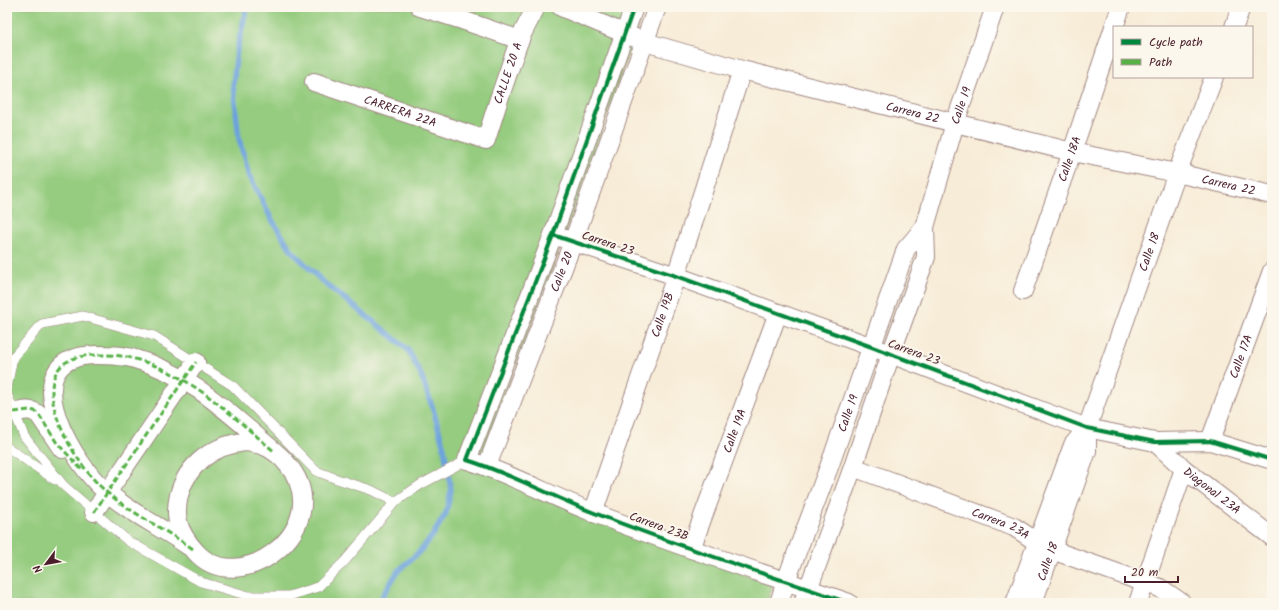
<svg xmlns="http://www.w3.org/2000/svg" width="1279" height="610" font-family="Kalam,sans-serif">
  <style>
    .green { fill: #95cc7f; stroke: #707655 }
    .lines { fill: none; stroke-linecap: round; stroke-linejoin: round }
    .stream { stroke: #6da3db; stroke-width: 5.5 }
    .lane-casing { stroke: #a08681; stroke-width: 10 }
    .street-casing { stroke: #a08681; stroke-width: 20 }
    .lane { stroke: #fff; stroke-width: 9 }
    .street { stroke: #fff; stroke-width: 18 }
    .quiet { stroke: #57b146; stroke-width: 3; stroke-dasharray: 6 3; stroke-linecap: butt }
    .cycleway-casing { stroke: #fbf7ec; stroke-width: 6 }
    .cycleway { stroke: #00873e; stroke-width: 4 }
    .labels { text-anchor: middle; stroke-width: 4; stroke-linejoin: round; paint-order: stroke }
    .street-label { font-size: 12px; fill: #4a1f2b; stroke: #fbf7ec }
  </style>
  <rect width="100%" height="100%" fill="#fbf7ec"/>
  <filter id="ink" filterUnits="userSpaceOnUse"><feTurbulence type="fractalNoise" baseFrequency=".025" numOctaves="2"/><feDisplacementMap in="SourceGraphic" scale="8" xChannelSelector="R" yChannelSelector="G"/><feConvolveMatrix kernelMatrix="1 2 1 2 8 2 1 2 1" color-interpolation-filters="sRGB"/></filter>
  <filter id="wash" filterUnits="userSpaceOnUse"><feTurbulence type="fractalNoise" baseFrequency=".012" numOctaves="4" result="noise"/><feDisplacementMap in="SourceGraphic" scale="16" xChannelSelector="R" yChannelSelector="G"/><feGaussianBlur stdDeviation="0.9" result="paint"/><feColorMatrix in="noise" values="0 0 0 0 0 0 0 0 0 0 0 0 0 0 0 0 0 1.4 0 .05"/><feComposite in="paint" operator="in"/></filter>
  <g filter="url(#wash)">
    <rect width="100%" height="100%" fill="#f7ecd7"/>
    <path class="green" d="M7,7H644L579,196L477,469L773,586L767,603H546L540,598L538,603H7Z"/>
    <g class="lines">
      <path class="stream" d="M247,7L237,49L233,85L239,139L249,175L272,220L292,251L322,281L389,334L408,350L421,375L433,409L444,448L451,490L446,513L433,535L420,551L398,571L378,603"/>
    </g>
  </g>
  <g filter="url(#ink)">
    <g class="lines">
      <g class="lane-casing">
        <path id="lane" d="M7,388L13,357L42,324L83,316L154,336L233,386L316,471L337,479L371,490L395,502
          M7,394L24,436L64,486L128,541L201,582L249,596H289L318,587L345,561L395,502L420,485L467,460
          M7,447L55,480"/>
      </g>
      <g class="street-casing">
        <g id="street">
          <path d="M420,7L462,20L520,40"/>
          <path id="s1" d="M561,7L645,42L742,70L1072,152L1177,173L1272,195"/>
          <path d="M634,7L553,235L467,460C509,473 551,496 592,512C676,546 763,573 849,603"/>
          <path d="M1114,27L1121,7"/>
          <path d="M1234,27L1241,7"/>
          <path id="s2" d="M314,82L486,140L499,99L520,38L536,7"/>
          <path d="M553,235L676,276L872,347L1087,428L1155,442L1210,441L1272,460"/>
          <path id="s3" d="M1023,291L1072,152L1114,27"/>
          <path d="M14,412C24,411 31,408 39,415L62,449"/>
          <path id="s4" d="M1210,441L1272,271"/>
          <path d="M245,442C265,444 276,450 288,465C339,526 239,602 195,551C187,542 181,533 178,522C176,513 177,504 179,495C187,464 214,445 245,442Z"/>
          <path id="s5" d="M1155,442L1184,469L1272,537"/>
          <path id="s6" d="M487,466L573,242L657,7"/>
          <path id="s7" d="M853,467L1014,527L1037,542L1052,550L1160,588L1182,603"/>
          <path d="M94,512L196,362"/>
          <path id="s8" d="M593,513L676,276L742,70"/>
          <path d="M193,549C162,527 127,512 99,485C67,453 13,356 96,355C109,355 123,355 135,359C191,374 232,416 275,452"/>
          <path id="s9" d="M691,549L778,313"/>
          <path id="s10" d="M779,603L786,581L829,467L906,249L925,227"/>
          <path id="s11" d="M803,603L853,467L891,354L926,257L925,227L955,123L995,7"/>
          <path d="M1015,603L1073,445L1087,428"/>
          <path id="s12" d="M1033,603L1087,451V428L1177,173L1214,77"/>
          <path d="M1138,603L1184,469"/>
        </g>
      </g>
      <use href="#lane" class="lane"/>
      <use href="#street" class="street"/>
      <path class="quiet" d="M14,412L29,410L35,411L39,415L57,443L82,470
        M94,512L196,362
        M193,549C162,527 127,512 99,485C67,453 13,356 96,355C109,355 123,355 135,359C191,374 232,416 275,452"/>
      <g class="cycleway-casing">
        <path id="cycleway" d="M634,7L553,235L467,460C509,473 551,496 592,512C676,546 763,573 849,603
          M553,235L676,276L872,347L1087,428L1155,442L1210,441L1272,460"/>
      </g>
      <use href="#cycleway" class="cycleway"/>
    </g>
  </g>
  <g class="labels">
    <g class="street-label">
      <text dy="4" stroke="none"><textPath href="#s2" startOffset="252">CALLE 20 A</textPath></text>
      <text dy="4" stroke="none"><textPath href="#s11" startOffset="524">Calle 19</textPath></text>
      <text dy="4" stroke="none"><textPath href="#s2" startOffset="91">CARRERA 22A</textPath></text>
      <text dy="4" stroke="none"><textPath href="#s1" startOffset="368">Carrera 22</textPath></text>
      <text dy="4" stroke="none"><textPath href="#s3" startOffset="140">Calle 18A</textPath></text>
      <text dy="4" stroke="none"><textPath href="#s1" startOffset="692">Carrera 22</textPath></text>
      <text transform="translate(608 243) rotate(18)" y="4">Carrera 23</text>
      <text dy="4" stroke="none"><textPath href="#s12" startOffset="371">Calle 18</textPath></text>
      <text dy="4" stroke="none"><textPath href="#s6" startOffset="208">Calle 20</textPath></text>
      <text dy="4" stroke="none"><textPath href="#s8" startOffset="210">Calle 19B</textPath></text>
      <text transform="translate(914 352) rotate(20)" y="4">Carrera 23</text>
      <text dy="4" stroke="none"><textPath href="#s4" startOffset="90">Calle 17A</textPath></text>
      <text dy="4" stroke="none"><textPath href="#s10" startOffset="202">Calle 19</textPath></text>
      <text dy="4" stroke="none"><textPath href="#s9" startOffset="126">Calle 19A</textPath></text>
      <text dy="4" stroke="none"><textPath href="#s5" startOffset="75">Diagonal 23A</textPath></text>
      <text dy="4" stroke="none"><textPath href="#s7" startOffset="158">Carrera 23A</textPath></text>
      <text transform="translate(659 526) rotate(20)" y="4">Carrera 23B</text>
      <text dy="4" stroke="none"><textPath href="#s12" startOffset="44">Calle 18</textPath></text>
    </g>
  </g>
  <rect width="1279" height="610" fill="none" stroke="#fbf7ec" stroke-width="24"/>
  <rect x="1113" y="26" width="140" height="52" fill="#fbf7ec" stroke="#b4a19f"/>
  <rect x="1121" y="39" width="20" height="6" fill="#00873e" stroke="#b4a19f"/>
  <text x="1149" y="46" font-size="12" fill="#4a1f2b">Cycle path</text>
  <rect x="1121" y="59" width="20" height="6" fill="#57b146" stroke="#b4a19f"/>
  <text x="1149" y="66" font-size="12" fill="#4a1f2b">Path</text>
  <g transform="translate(46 564) rotate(238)" stroke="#fbf7ec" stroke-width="3" paint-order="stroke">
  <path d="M0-3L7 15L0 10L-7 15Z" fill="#4a1f2b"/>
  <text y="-6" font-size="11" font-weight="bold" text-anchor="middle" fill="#4a1f2b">N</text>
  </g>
  <path d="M1125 576v6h53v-6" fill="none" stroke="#4a1f2b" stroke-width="2"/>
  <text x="1131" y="576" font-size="12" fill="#4a1f2b" stroke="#fbf7ec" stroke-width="3" paint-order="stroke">20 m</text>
</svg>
